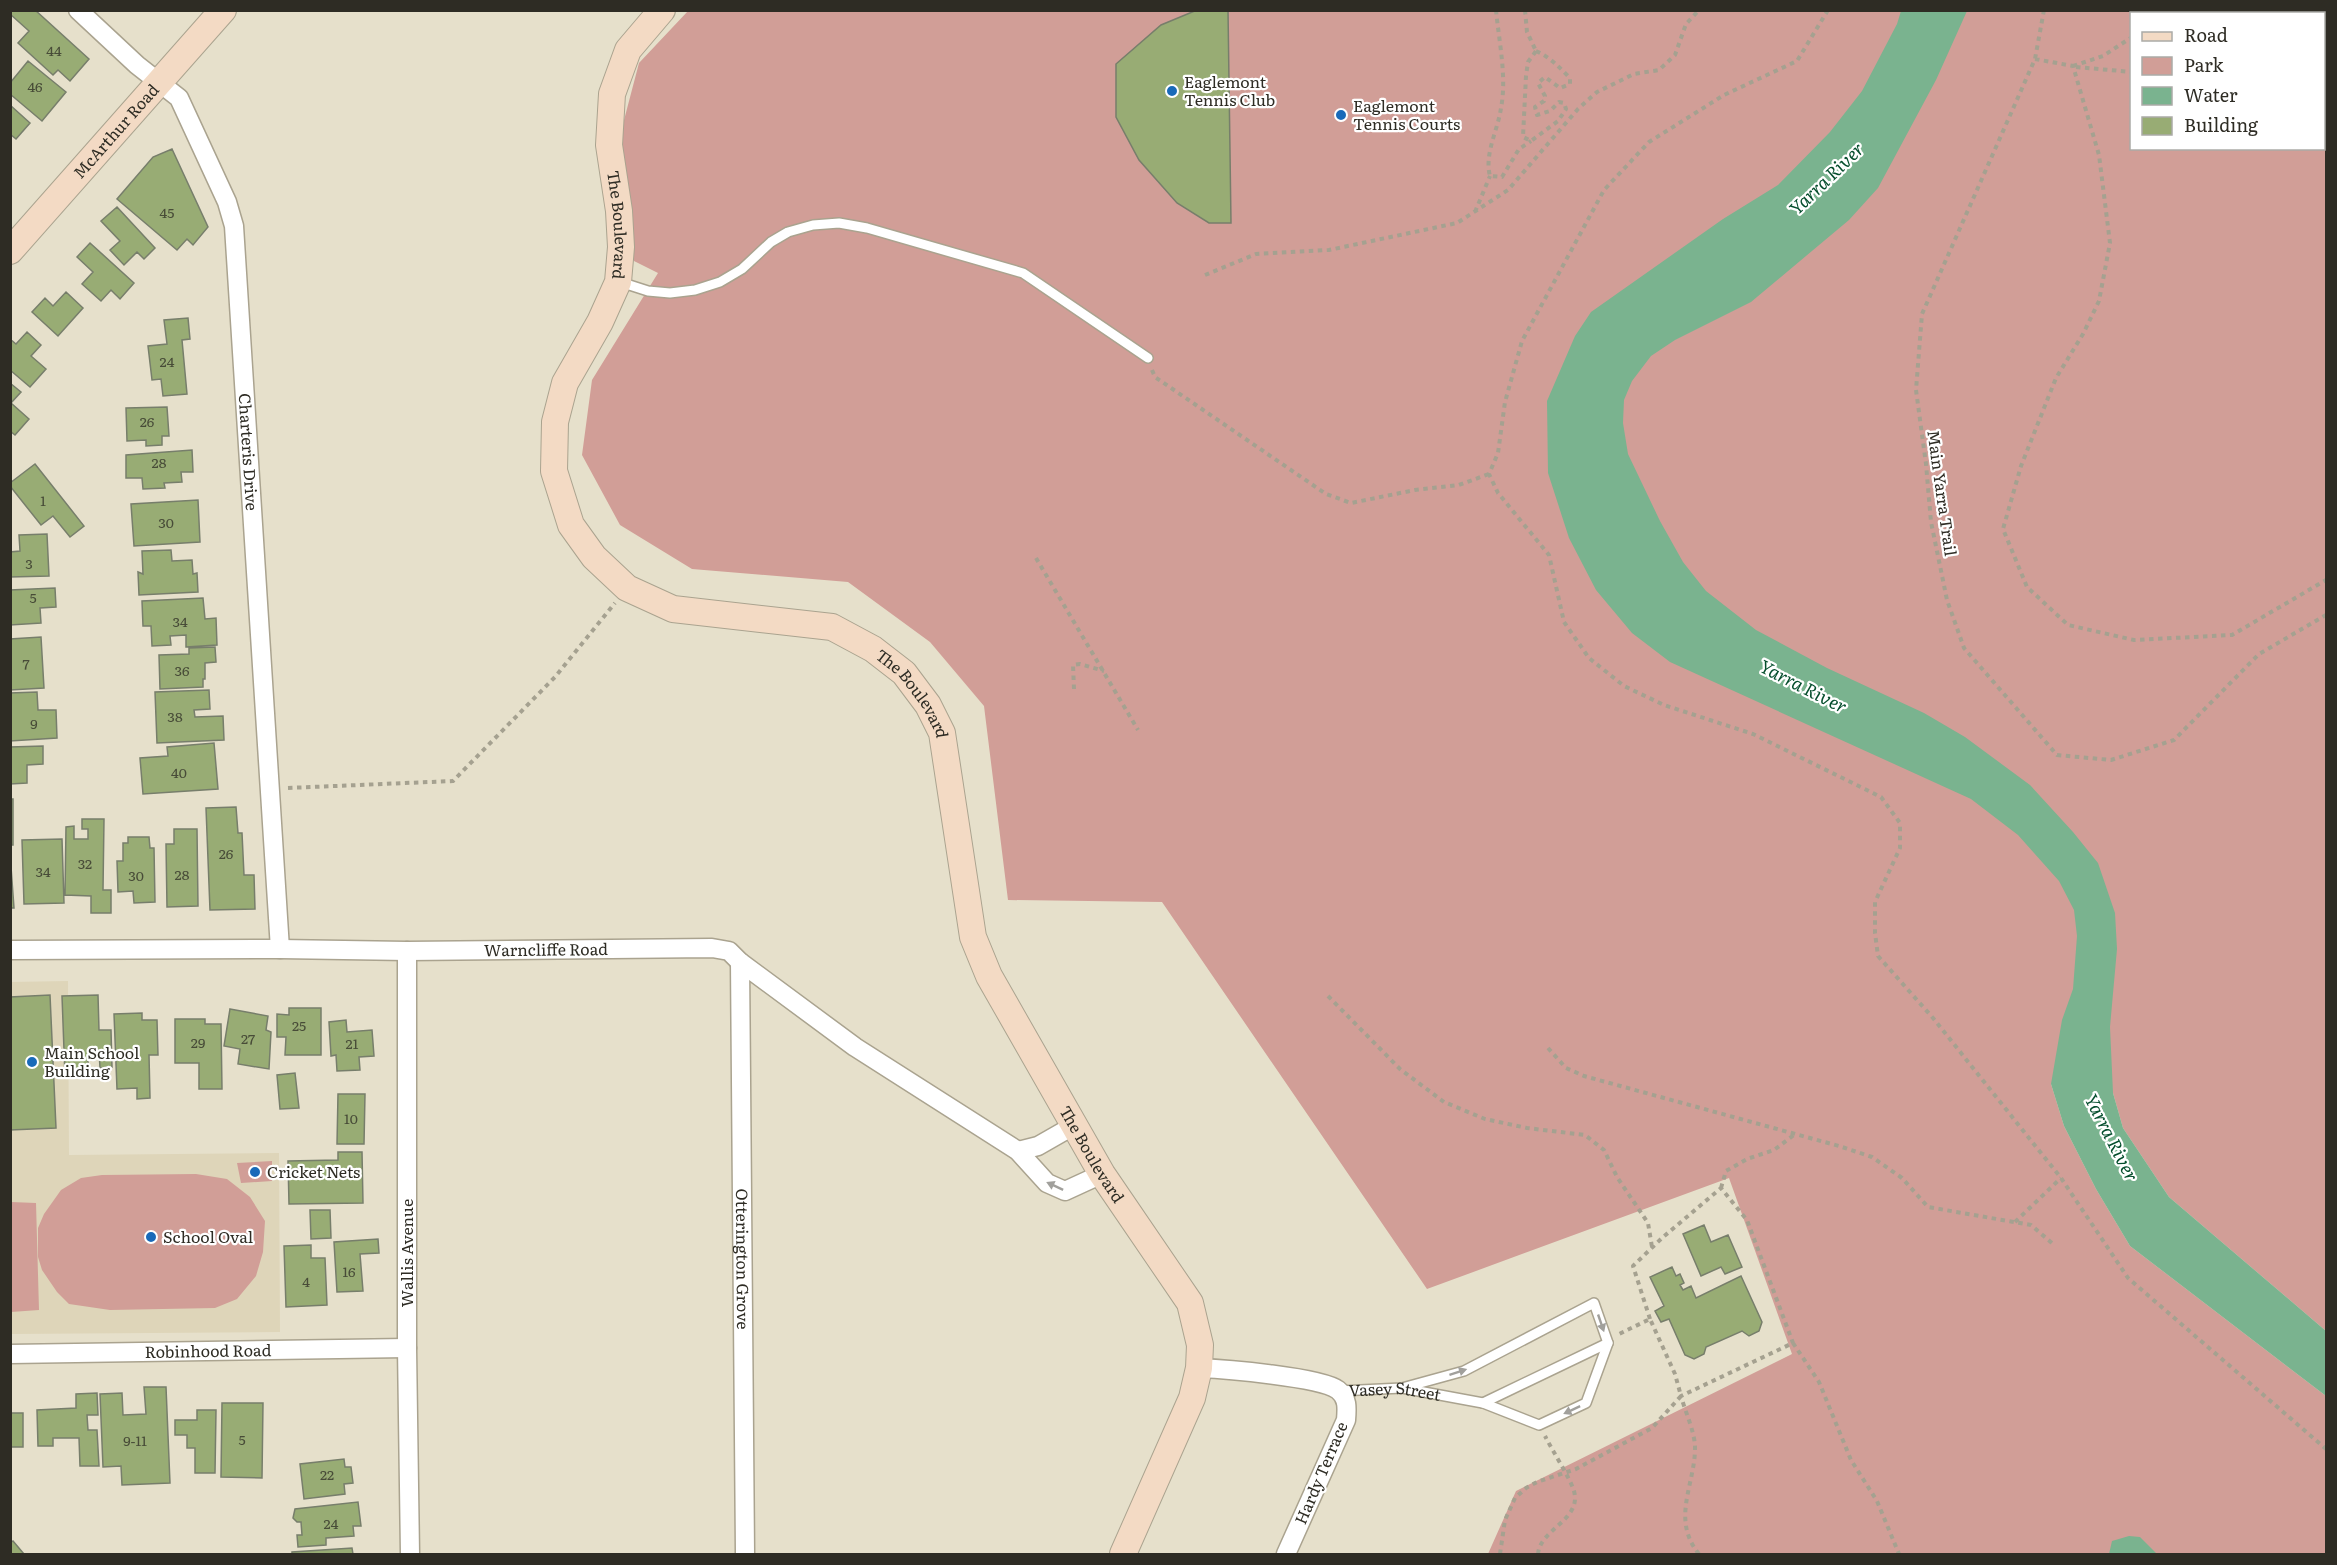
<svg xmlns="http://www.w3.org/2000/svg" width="2337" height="1565" font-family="Literata,serif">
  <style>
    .built { fill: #ded5b9 }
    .green { fill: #d19e97 }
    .water { fill: #7ab38f }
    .building { fill: #98ac74; stroke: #777e6b; stroke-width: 1.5 }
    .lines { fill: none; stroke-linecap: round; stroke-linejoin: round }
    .lane-casing { stroke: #aaa38f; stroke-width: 12 }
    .street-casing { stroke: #aaa38f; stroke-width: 21 }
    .secondary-casing { stroke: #aaa38f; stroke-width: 28 }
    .path { stroke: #a5a190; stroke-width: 4; stroke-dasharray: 4.5 4.5; stroke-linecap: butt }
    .lane { stroke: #fff; stroke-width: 9 }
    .street { stroke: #fff; stroke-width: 18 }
    .secondary { stroke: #f3dac4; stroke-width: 26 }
    .oneway { fill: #a1a09c }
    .poi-dot { fill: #196ab9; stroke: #fff; stroke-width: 2 }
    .labels { text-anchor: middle; stroke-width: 4.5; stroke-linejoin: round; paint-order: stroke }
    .number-label { font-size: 14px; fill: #484c38 }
    .poi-label { font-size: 16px; fill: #2e2c24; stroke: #fff; text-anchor: start }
    .street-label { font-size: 16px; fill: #2e2c24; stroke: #fff }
    .water-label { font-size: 18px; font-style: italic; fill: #054e2d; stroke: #fff }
  </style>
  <rect width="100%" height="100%" fill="#e6e0cb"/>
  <path class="built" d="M68,981L69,1155L279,1153L280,1332L11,1334L10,982Z"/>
  <path class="green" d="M688,11H2217V14H2132V148H2324V51H2326V1331L2169,1197L2123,1128L2113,1093L2051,1084L2064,1126L2096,1189L2130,1246L2326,1396V1554H1488L1516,1491L1792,1354L1729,1178L1427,1289L1162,902L1008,900L984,706L930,642L848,582L692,569L620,525L582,455L592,380L658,273L634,261L618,143L639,63Z
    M272,1161V1181L241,1183L237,1163Z
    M196,1174L227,1179L250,1197L265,1221L263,1252L256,1276L237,1299L215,1308L110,1310L69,1304L57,1292L42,1270L38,1257V1228L44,1214L61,1190L81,1178L102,1175Z
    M11,1202L36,1203L39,1310L11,1312Z"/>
  <path class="water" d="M1901,11H1967L1936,80L1878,188L1849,220L1751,302L1675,340L1651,356L1632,381L1624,400L1623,423L1628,454L1660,521L1683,562L1706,591L1756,630L1827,668L1924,713L1965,737L2030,785L2073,832L2098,863L2115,913L2117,949L2110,1027L2113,1093L2123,1128L2169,1197L2326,1331V1396L2130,1246L2096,1189L2064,1126L2051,1084L2062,1020L2073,989L2077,936L2074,910L2059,881L2018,835L1971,799L1670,662L1632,633L1596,590L1569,538L1548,473L1547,401L1575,336L1591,312L1723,219L1778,185L1830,132L1862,91L1897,24Z
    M2129,1536L2140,1537L2156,1553L2109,1554L2112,1541Z"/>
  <path class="building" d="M10,10H35L89,59L70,81L58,70L53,75L18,43L29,31L10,14Z
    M1197,10H1228L1231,223H1209L1177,203L1139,160L1116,117V64L1161,25Z
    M28,61L66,92L42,121L10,94V83Z
    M10,105L30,123L16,139L10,134Z
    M172,149L208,227L193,245L187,239L177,250L117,199L153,157Z
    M117,207L155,248L144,259L137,252L124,265L110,250L120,241L101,221Z
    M90,243L134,283L120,299L111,290L101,301L82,284L93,272L77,257Z
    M66,292L83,308L58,336L32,312L45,298L53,306Z
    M188,318L190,339L182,340L187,394L163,396L161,379L152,380L148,346L167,344L164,320Z
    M27,332L41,345L31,356L46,369L30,387L10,370V339L16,344Z
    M10,383L21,392L11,403L29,419L15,435L10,431Z
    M167,407L169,436H162V445L146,446V440L127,441L126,408Z
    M192,450L193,472H181L182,482L164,483L165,488L143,489L142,478H126V455Z
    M35,464L84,526L70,537L53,516L41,525L10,486V483Z
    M198,500L200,542L134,546L131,504Z
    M47,534L49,576L10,577V552L20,551L19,535Z
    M171,550L172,561L192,560L193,574L197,573L198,592L139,595L138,572L143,574L142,551Z
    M55,588L56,607L40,608L41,623L10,625V590Z
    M203,598L205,619L216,618L217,645L186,647V635L170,636L171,645L152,646L151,626H143L142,601Z
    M41,637L44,688L10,690V639Z
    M215,647L216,662L205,663V679H203V687L160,689L159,655L189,654V648Z
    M209,690L210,709L194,710L195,717L223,716L224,740L157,743L155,692Z
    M37,692L38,710H56L57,738L10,741V693Z
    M214,743L218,789L143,794L140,758L168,756L167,747Z
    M43,746V764L27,765V783L10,784V747Z
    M10,799H13V845H10Z
    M236,807L238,833H242L244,875H254L255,909L210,910L206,808Z
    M82,819H104L103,890H111V913H91V896L65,895L66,827L74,826V839H88V829H82Z
    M174,829H197L198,906L167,907L166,844H174Z
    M128,837H149L150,848H154L155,902L134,903L133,891L118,892L117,861H123V843H128Z
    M62,839L64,903L24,904L22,840Z
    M10,853L14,908H10Z
    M50,995L56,1128L10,1130V997Z
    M98,995L99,1030H111L112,1067L100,1068L99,1051H88V1076L65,1077L62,996Z
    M289,1008H321V1055H285L286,1037H277V1014L289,1015Z
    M230,1009L268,1016L266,1030L271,1032L269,1069L238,1064L240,1049L224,1046Z
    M142,1013V1020H157L158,1055H149L150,1098L137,1099V1088L117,1089L114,1014Z
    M175,1019H205V1024H221L222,1089H199V1063H175Z
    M346,1020L347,1032L372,1030L374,1056L359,1057L360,1070L337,1071L336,1055L331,1056L329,1022Z
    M295,1073L299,1108L280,1109L277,1075Z
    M338,1094H365L364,1144H337Z
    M338,1152H362L363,1203L289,1204L288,1161L338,1160Z
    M310,1210H330L331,1238L311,1239Z
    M1704,1225L1711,1242L1728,1235L1742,1267L1725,1274L1721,1267L1701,1276L1683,1234Z
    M378,1239L379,1253L360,1254L363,1291L337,1292L334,1242Z
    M311,1245V1258H325L327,1305L286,1307L284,1246Z
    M1672,1267L1676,1276L1680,1274L1684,1283L1680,1285L1683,1290L1691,1286L1696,1298L1741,1276L1762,1322L1759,1331L1749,1336L1742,1331L1706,1347L1704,1354L1694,1359L1685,1355L1669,1319L1661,1322L1655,1311L1664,1306L1650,1277Z
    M144,1387H166L170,1483L122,1485L121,1466L103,1467L100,1394L122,1393L123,1415L146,1414Z
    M97,1393L98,1415H87L88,1430H97L99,1466H80L79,1438H53V1446H38L37,1410L76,1408V1394Z
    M222,1403H263L262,1478L221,1477Z
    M197,1410H216L215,1473H195V1448H187V1435H175V1420H197Z
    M10,1413H23V1447H10Z
    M344,1459L345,1467H351L353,1483L344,1484L345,1494L304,1499L300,1464Z
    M358,1502L361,1526H353L354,1536L326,1538V1545L298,1547L297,1535H302L301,1522H297L293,1518L295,1509Z
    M13,1541L24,1554H10V1543Z
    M352,1548L353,1554H292V1552Z"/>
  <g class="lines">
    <g class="lane-casing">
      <g id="lane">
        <path d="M620,282L648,291L670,293L695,290L720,282L742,269L771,242L788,232L813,225L839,223L867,228L1023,273L1148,358"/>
        <path id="s1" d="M1339,1391L1402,1388L1483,1403L1539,1425L1586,1403L1608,1343L1594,1303L1464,1371L1402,1388"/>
        <path d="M1483,1403L1608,1343"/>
      </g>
    </g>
    <g class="street-casing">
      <g id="street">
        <path id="s2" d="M78,10L137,65L179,98L227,202L234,226L280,949"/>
        <path id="s3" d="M10,950L280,949L407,951L712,948L729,951L740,962L855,1047L1018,1151L1047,1183L1065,1191L1102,1174"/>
        <path d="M407,951V1348L410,1554"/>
        <path id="s4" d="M740,962L745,1554"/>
        <path d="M1018,1151L1038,1146L1073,1126"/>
        <path id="s5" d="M10,1354L407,1348"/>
        <path d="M1199,1368C1224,1369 1321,1377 1338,1390C1348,1398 1347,1408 1346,1420L1286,1554"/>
      </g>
    </g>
    <g class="secondary-casing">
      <g id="secondary">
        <path id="s6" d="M662,10L628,50L612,94L609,145L619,211L621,247L618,282L600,322L565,383L555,422L554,471L571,525L594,557L627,588L673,609L832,627L873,649L904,673L928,705L942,733L973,937L989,976L1102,1174L1190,1303L1200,1345L1199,1368L1192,1398L1123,1554"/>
        <path id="s7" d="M10,251L223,10"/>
      </g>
    </g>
    <path class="path" d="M1496,10C1499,42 1507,77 1501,108C1498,130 1484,154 1490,176L1502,177L1519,149L1531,141
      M1525,10L1527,32L1536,51
      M1828,10L1797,61L1724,95L1649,142L1604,190L1522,341L1505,402L1498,453L1489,474L1498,493L1549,555L1564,622L1589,658L1624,686L1664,705L1753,734L1881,797L1900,823V848L1875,902V933L1878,956L1933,1018L2061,1178L2128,1278L2326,1449
      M2044,10L2035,59L1922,314L1916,390L1926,464L1931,522L1947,600L1964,648L2057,755L2111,760L2174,740L2259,654L2326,615
      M2161,14L2164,10
      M1536,51C1550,57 1559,67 1570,78V84L1560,88L1545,77L1538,83L1545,96L1544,101L1535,107L1537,115L1550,111L1559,102L1564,103L1566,109L1558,121L1531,141L1523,137L1526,76L1528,62Z
      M2035,59L2073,66L2099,155L2110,243L2099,301L2083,334L2056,378L2021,466L2003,529L2027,587L2068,625L2134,640L2232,635L2326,580
      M2073,66L2103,56L2132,37
      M2076,67L2132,72
      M2324,71L2326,72
      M1475,212L1490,176
      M1205,275L1256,254L1329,250L1457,223L1508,190L1578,109L1597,92L1634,74L1659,70L1675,55L1686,24L1699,10
      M1152,370L1155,377L1326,494L1351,503L1415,490L1459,485L1489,474
      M1036,558L1138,730
      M1074,689L1073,665L1080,664L1104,671
      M288,788L453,781L555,677L615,603
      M1328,996L1400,1069L1444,1102L1485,1119L1527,1128L1585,1135L1604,1150L1617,1177L1648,1223L1652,1247
      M1548,1048L1566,1068L1584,1076L1839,1146L1872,1157L1902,1178L1928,1207L2031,1225L2053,1244
      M1721,1188L1726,1171L1747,1159L1774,1150L1794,1135
      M2015,1222L2061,1178
      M1650,1319L1633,1266L1662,1238L1721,1188L1747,1220L1793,1343
      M1500,1554L1505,1520L1515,1498L1526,1488L1537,1482L1576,1469L1652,1428L1681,1396L1675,1374L1650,1319L1619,1334
      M1538,1554C1540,1529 1582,1520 1574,1491C1570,1478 1552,1450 1545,1436
      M1699,1554C1670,1519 1696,1483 1695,1446C1694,1430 1685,1411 1681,1396L1793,1343L1819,1382L1851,1460L1877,1501L1899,1554"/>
    <use href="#lane" class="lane"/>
    <use href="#street" class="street"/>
    <use href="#secondary" class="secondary"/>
  </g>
  <defs><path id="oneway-solid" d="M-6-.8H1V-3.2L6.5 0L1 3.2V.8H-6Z" transform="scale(1.5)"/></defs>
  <g class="oneway">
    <use href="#oneway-solid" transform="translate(1055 1186) rotate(-155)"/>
    <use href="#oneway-solid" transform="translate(1601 1323) rotate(71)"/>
    <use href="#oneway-solid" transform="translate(1458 1372) rotate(-18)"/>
    <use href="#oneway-solid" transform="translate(1572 1410) rotate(155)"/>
  </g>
  <g class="poi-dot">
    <circle cx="1172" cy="91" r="6"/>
    <circle cx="1341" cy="115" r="6"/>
    <circle cx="32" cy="1062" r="6"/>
    <circle cx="255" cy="1172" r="6"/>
    <circle cx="151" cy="1237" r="6"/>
  </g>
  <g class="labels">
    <g class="number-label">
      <text x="54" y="56">44</text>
      <text x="35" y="92">46</text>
      <text x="167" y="218">45</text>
      <text x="167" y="367">24</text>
      <text x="147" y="427">26</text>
      <text x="159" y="468">28</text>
      <text x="43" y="506">1</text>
      <text x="166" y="528">30</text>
      <text x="29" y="569">3</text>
      <text x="33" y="603">5</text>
      <text x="180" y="627">34</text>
      <text x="26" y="669">7</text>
      <text x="182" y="676">36</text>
      <text x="175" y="722">38</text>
      <text x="34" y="729">9</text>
      <text x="179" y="778">40</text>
      <text x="226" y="859">26</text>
      <text x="85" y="869">32</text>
      <text x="43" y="877">34</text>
      <text x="182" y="880">28</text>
      <text x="136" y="881">30</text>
      <text x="299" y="1031">25</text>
      <text x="248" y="1044">27</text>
      <text x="198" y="1048">29</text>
      <text x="352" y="1049">21</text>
      <text x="351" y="1124">10</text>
      <text x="349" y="1277">16</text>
      <text x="306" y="1287">4</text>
      <text x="242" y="1445">5</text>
      <text x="135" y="1446">9-11</text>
      <text x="327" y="1480">22</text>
      <text x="331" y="1529">24</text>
    </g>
    <g class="poi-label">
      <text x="1184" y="88">Eaglemont<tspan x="1184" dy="18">Tennis Club</tspan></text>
      <text x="1353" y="112">Eaglemont<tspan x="1353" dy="18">Tennis Courts</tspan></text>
      <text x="44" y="1059">Main School<tspan x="44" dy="18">Building</tspan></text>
      <text x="267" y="1178">Cricket Nets</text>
      <text x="163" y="1243">School Oval</text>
    </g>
    <g class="street-label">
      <text dy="6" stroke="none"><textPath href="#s7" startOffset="160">McArthur Road</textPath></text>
      <text dy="6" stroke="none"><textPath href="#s6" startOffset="231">The Boulevard</textPath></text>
      <text dy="6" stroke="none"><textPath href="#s2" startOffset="500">Charteris Drive</textPath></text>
      <text transform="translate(1942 493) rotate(82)" y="6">Main Yarra Trail</text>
      <text dy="6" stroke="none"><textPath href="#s6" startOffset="951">The Boulevard</textPath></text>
      <text dy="6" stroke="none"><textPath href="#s3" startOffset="536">Warncliffe Road</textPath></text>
      <text dy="6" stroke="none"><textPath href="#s6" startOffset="1455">The Boulevard</textPath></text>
      <text transform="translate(407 1253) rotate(-90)" y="6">Wallis Avenue</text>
      <text dy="6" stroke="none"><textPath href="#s4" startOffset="297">Otterington Grove</textPath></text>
      <text dy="6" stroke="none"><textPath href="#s5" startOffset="198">Robinhood Road</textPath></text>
      <text dy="6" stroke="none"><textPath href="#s1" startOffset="56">Vasey Street</textPath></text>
      <text transform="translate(1321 1473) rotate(-67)" y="6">Hardy Terrace</text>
    </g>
    <g class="water-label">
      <text transform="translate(1827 179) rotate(-44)" y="6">Yarra River</text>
      <text transform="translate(1803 687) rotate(27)" y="6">Yarra River</text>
      <text transform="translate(2111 1138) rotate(63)" y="6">Yarra River</text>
    </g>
  </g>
  <rect width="2337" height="1565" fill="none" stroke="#2e2c24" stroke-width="24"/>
  <rect x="2130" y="12" width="195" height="138" fill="#ffffff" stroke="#ababa7" stroke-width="1.5"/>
  <rect x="2142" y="32" width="30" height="9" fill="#f3dac4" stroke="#ababa7" stroke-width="1.5"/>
  <text x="2184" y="42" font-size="18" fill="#2e2c24">Road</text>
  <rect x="2142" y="57" width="30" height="18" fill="#d19e97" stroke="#ababa7" stroke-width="1.5"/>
  <text x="2184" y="72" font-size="18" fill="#2e2c24">Park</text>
  <rect x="2142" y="87" width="30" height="18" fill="#7ab38f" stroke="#ababa7" stroke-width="1.5"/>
  <text x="2184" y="102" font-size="18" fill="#2e2c24">Water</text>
  <rect x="2142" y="117" width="30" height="18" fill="#98ac74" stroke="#ababa7" stroke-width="1.5"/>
  <text x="2184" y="132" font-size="18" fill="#2e2c24">Building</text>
</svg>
